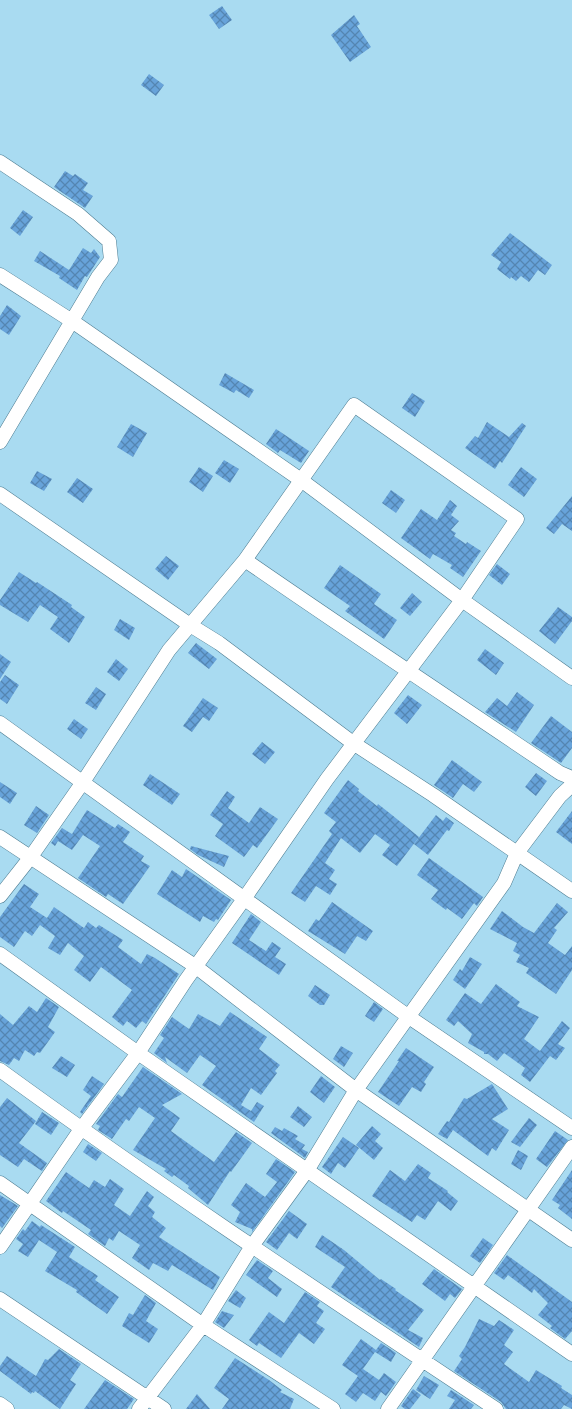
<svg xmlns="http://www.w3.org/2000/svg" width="572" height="1409" font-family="'Work Sans',sans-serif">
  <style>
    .building { fill: url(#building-cross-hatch) }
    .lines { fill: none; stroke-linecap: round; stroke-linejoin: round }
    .minor-casing { stroke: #4e7d92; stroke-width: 15 }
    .minor { stroke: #fff; stroke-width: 14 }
  </style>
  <defs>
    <pattern id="building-cross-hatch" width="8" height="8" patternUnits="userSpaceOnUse" patternTransform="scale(1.25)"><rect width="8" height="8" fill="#67a3da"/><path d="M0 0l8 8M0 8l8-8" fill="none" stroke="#5485b1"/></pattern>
  </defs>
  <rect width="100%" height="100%" fill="#a9dbf1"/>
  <path class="building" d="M222,6L232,20L219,29L209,15Z
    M354,15L360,24L357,26L371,47L350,62L331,35Z
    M149,74L164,85L156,96L141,85Z
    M65,171L73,176L75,174L88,183L83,190L93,196L85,208L54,187Z
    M23,210L33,217L20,236L10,228Z
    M510,233L552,265L545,275L538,270L529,282L521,276L516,281L511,277L510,279L497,269L501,262L491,255Z
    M83,248L91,253L94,249L100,257L87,277L85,276L77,290L59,278L60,276L34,261L40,251L69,270Z
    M7,305L21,316L9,335L0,329V316Z
    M225,373L254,390L249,398L236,390L234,393L219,385Z
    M412,393L425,401L415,417L402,408Z
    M487,422L509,437L522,423L526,426L502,463L500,461L495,469L465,448L475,436L478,438Z
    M131,424L147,433L133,457L117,447Z
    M276,429L309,451L301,463L280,450L278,453L266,444Z
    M224,460L239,469L230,483L215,473Z
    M199,467L213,476L203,492L189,482Z
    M521,467L537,479L524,497L508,485Z
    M37,471L52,479L44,491L30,483Z
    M77,478L93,489L83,503L67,492Z
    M391,490L405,500L396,513L382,503Z
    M572,496V531L562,524L554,534L546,528Z
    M450,500L457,506L451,515L459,521L451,530L456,533L454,536L466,544L467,542L481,551L463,577L450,568L452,565L433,554L430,559L401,538L421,509L437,520Z
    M166,556L179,566L168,580L155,569Z
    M497,564L510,574L502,585L489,575Z
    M340,565L381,594L374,604L397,620L384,639L345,611L350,606L324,588Z
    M19,572L36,583L37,582L72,605L71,607L85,617L69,643L50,629L58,617L40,605L28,622L0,605V600Z
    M412,593L422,602L410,616L400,608Z
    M558,607L572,617V621L555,644L539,631Z
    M120,619L135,628L129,640L114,630Z
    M196,643L217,659L209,669L188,653Z
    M485,649L504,663L496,675L477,660Z
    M0,654L11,662L0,679Z
    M116,659L128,669L119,681L107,672Z
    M5,675L19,685L7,704L0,699V682Z
    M96,687L106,694L96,710L85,703Z
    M517,692L534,705L516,732L485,712L497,698L507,706Z
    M408,695L422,705L407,724L394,713Z
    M203,698L218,708L209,721L203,717L192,732L183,726Z
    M551,716L572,732V748L561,763L531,743Z
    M74,719L88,729L81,739L67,729Z
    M262,742L275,752L265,764L252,754Z
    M452,760L482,782L474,792L463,784L453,798L434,785Z
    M536,773L547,781L536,796L525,787Z
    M150,774L180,794L172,805L143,785Z
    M348,780L359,789L358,791L377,806L378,804L392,815L419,837L397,866L382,855L390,845L375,834L360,853L341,838L325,863L335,870L329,879L337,884L330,895L316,886L305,902L291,893L332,834L329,831L336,822L324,813Z
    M0,782L17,793L10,804L0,797Z
    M227,791L235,797L228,808L249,823L260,807L278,819L257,848L253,845L244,857L215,836L223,824L210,815Z
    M36,806L49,815L37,833L24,825Z
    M87,810L115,828L118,824L130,832L123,842L144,856L141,861L150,866L123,904L108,894L106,897L78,878L100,846L83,835L72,850L58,841L55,846L51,843L62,828L72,834Z
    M572,811V844L556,832Z
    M436,815L443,821L446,817L454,823L449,831L447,830L428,855L414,844Z
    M191,846L229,856L224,867L198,855L190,849Z
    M429,858L483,897L477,906L474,903L462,919L447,908L446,910L431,899L438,890L417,875Z
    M186,869L231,900L218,920L216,919L214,922L203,916L200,922L157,894L172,870L182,877Z
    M24,884L39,894L30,907L47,918L54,907L84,928L88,922L96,928L99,925L123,940L118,947L141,964L147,954L155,958L179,974L146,1024L142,1021L136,1028L127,1021L123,1026L112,1017L132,990L101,967L90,982L74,970L84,956L68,943L60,955L48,948L55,936L40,925L32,936L25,931L14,947L0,937V917Z
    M332,902L373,931L366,941L357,936L345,954L308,931L316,919L319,921Z
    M557,903L568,912L554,928L557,930L548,943L565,955L572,946V970L556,994L526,973L529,968L516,962L520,955L513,951L517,943L490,929L502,911L523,927L534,933Z
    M251,914L261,922L249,940L266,951L272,942L281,948L275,957L286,964L279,975L232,943Z
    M470,957L482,964L465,989L453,980L460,969L462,971Z
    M496,984L520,1002L517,1006L539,1017L524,1039L540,1051L562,1021L570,1028L558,1044L565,1048L556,1060L550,1056L530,1082L521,1075L525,1068L504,1053L497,1061L488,1054H484V1052L468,1043L472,1034L458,1021L454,1026L446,1020L465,993L481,1004Z
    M315,985L330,995L324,1005H320L308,996Z
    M46,998L59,1007L48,1027L55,1032L40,1053L37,1052L34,1056L25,1050L19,1061L14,1058L9,1065L0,1061V1014L13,1025L29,1006L37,1012Z
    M374,1002L383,1009L374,1022L365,1016Z
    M230,1012L267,1037L259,1049L280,1065L275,1071L277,1073L261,1095L251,1088L241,1105L251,1111L257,1102L264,1106L254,1122L202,1085L216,1066L200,1055L187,1073L165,1057L167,1063L154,1053L164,1038L160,1035L172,1017L189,1029L198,1014L220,1026Z
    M341,1046L353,1053L344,1067L333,1059Z
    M406,1048L434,1067L424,1082L426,1084L421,1092L412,1087L399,1106L378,1092L399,1061H397Z
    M61,1056L75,1065L67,1077L52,1068Z
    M143,1067L182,1094L162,1105L180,1118L171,1131L214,1162L236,1132L252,1143L231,1172L230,1171L208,1205L188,1188L189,1186L174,1175L172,1177L164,1171L166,1169L133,1150L155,1118L139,1107L129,1121L126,1119L112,1139L98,1130L100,1126L96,1124L118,1094L122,1097Z
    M92,1076L104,1084L82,1114L80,1112L91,1096L83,1090Z
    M321,1076L335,1087L324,1103L310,1092Z
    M492,1084L508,1109L492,1119L509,1130L496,1151L492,1148L488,1156L453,1130L447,1139L438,1134L447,1121L449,1122L464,1098L467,1099Z
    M7,1098L36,1121L19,1143L47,1163L42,1171L24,1159L18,1167L0,1155V1107Z
    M298,1106L312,1117L304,1127L290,1117Z
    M42,1112L59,1123L51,1135L35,1124Z
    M529,1118L537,1125L520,1147L511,1142Z
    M372,1126L381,1134L375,1141L383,1148L374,1160L356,1145Z
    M275,1127L282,1131L284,1128L298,1136L295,1139L305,1145L302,1149L308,1152L305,1158L271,1133Z
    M555,1131L568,1140L547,1167L536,1159Z
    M343,1137L359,1148L345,1168L338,1163L331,1174L322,1167Z
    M88,1144L102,1153L96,1161L83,1152Z
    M518,1150L528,1156L521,1170L511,1164Z
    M276,1159L295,1172L252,1232V1229L235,1222L240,1212L231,1205L246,1183L265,1197L277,1182L266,1174Z
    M418,1164L431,1173L428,1178L448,1191L447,1192L458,1201L451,1211L438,1201L425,1220L417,1215L412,1222L372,1196L390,1170L405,1181Z
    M572,1170V1219L558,1208L560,1205L552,1200Z
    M66,1172L89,1188L94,1180L105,1187L110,1179L124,1189L114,1205L130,1216L147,1191L154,1197L148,1206L155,1212L152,1217L166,1228L159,1237L220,1277L213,1290L172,1265L168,1271L153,1263L149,1270L132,1258L140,1245L119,1231L113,1241L109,1238L105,1246L88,1234L91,1230L63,1211L62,1213L46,1201Z
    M0,1195L18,1206L2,1228L0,1226Z
    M289,1211L307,1224L297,1239L289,1233L277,1250L266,1242Z
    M32,1221L40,1227L41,1225L75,1247L69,1257L98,1276L95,1280L119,1297L107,1314L76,1292L77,1290L45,1271L57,1252L39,1240L28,1257L18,1251L23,1244L16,1239L23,1229L25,1231Z
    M322,1235L344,1250L380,1280L381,1279L396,1289L395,1290L424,1310L408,1330L423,1338L419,1347L331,1287L345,1267L315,1247Z
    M483,1238L493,1245L480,1263L470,1256Z
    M507,1255L572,1302V1331L565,1339L550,1328L552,1326L538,1315L548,1303L534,1289L532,1293L508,1275L504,1280L494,1273Z
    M257,1260L273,1271L268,1278L282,1289L277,1297L246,1275Z
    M434,1269L462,1289L455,1298L450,1294L445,1301L422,1284Z
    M236,1290L246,1298L240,1308L228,1301Z
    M305,1292L320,1302L317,1306L324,1311L316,1323L325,1329L314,1344L299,1333L281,1358L259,1343L257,1346L249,1340L269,1312L284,1323Z
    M145,1295L156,1303L146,1321L158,1329L149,1343L122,1326L129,1313L133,1315Z
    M222,1311L234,1315L224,1328L215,1322Z
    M479,1319L494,1326L499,1320L514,1330L504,1345L513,1352L504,1364L529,1382L536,1370L562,1386L561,1388L572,1395V1409L564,1405L561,1409H506L501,1402L454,1371L462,1359L459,1356L465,1347Z
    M361,1339L376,1350L381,1343L396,1353L391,1362L375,1352L358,1376L342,1365Z
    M59,1349L81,1364L70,1380L76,1384L60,1409L35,1391L34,1393L32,1392L31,1394L0,1371V1366L7,1356L36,1376L45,1359L48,1360Z
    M235,1358L269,1380L282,1390L280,1392L294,1399L290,1409H222L229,1399L214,1388Z
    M363,1369L379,1380L384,1373L396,1382L386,1396L381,1392L375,1401L363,1393L356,1402L345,1394Z
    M424,1376L439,1385L430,1399L416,1390Z
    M105,1380L134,1399L127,1409H84Z
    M413,1389L421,1395L410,1409H405L401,1406Z
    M451,1390L474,1405L471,1409H449L455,1400L447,1396Z
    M197,1394L210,1409H186Z"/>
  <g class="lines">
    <g class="minor-casing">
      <path id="minor" d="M0,162L78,214L109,241L111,260L98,277L0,442
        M0,275L72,321L301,480L462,600L572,678
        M0,494L190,625L219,643L353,743L433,795L572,891
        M245,560C349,632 455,702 560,773L572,778
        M0,723L409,1017L572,1128
        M0,837L195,966L356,1090L572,1240
        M0,896L30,858L83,782L169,650L245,560L354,405L517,519L462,600L327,779L244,899L186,980L138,1053L81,1129L0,1247
        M0,954L138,1053L572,1354
        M0,1070C162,1188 329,1298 496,1409
        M0,1183L203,1325L333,1409
        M0,1299L164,1409
        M0,1404L7,1409
        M139,1409L203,1325L252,1246L308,1169L356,1090L504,883L517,853L560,796L572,785
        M388,1409L572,1147"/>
    </g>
    <use href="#minor" class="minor"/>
  </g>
</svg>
